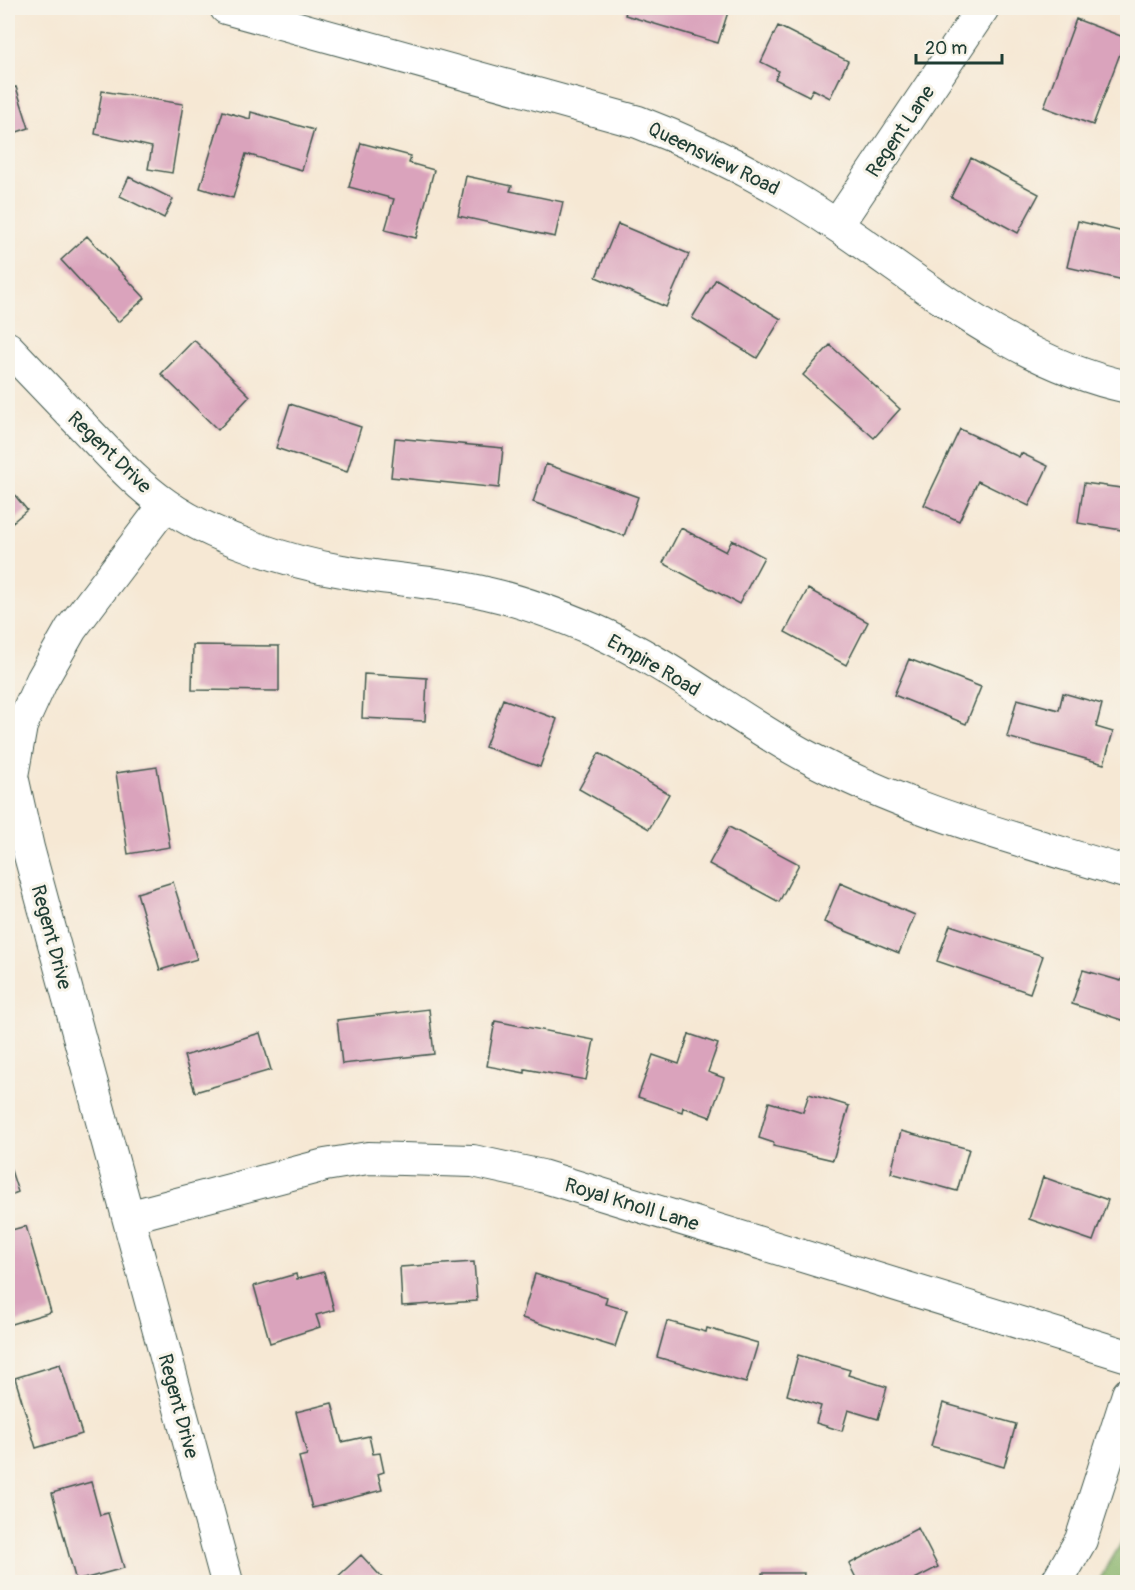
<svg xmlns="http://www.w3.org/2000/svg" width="1135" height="1590" font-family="Pangolin,sans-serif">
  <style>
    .forest { fill: #89b46c; stroke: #547850; stroke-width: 1.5 }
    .building { fill: #daa3bc }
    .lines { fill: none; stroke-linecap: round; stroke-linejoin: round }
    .street-casing { stroke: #3f574c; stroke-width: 34 }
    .street { stroke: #fff; stroke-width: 32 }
    .labels { text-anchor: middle; stroke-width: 6; stroke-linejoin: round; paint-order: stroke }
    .street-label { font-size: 20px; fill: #1f3d34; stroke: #f7f3e8 }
  </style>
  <rect width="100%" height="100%" fill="#f7f3e8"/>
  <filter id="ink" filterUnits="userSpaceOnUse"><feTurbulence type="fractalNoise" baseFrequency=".0167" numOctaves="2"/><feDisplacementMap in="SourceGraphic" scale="12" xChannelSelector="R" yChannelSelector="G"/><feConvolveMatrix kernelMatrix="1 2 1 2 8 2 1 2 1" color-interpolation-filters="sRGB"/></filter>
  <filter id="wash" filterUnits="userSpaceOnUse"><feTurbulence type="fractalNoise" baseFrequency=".008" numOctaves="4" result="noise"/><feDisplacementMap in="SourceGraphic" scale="24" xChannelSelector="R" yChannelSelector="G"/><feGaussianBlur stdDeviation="1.35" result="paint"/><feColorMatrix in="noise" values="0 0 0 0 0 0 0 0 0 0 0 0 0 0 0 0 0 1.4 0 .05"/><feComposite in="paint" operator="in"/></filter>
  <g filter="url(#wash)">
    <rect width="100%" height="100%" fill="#f6e8d4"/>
    <path class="forest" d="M1127,1533V1582H1098Z"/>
    <g id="blocks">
      <path class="building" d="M627,8H724L729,9L718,43L625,15Z
        M1076,19L1126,38L1093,125L1044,107Z
        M778,26L848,61L830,98L813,89L809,96L775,79L779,71L761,62Z
        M16,87L29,128L8,135V89Z
        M102,91L183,104L172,173L148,169L152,147L95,134Z
        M223,111L250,119L251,112L314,130L302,170L246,154L233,198L200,188Z
        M361,143L411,156L409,163L434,170L416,238L385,230L394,199L349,187Z
        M971,158L1039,194L1018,233L951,197Z
        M466,176L512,186L510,191L563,202L555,237L458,216Z
        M129,177L173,199L164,218L120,196Z
        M1078,221L1128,233V281L1067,267Z
        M618,224L689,254L666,307L596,277Z
        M87,236L145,298L118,322L61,260Z
        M716,279L781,319L757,358L692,318Z
        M194,340L250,396L218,430L161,374Z
        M830,345L900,409L874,438L803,375Z
        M290,404L361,427L347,472L276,448Z
        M960,429L1019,457L1021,453L1048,466L1029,506L978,481L959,521L924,505Z
        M395,438L503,448L499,488L391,477Z
        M546,464L638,497L624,536L533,502Z
        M1084,483L1128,489V531L1078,523Z
        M8,487L27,510L8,526Z
        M681,528L726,552L732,540L764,557L739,604L663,563Z
        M808,589L868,622L846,665L785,632Z
        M193,645L279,646V691L192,690Z
        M909,659L981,687L966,724L894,695Z
        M364,674L427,678L425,721L362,718Z
        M1063,693L1102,704L1096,727L1113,732L1104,764L1007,737L1017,699L1059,710Z
        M503,699L557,719L540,767L485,747Z
        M599,753L669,794L649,829L579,789Z
        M157,767L170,847L128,854L116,773Z
        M729,827L799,864L779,902L709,864Z
        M173,882L197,959L160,970L137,893Z
        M840,883L915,915L899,953L824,922Z
        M950,925L1043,956L1030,993L937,961Z
        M1083,970L1121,981L1122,978L1128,980V1022L1072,1004Z
        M429,1009L434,1054L342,1064L337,1020Z
        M495,1021L594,1040L586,1080L525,1069V1073L487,1066Z
        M260,1033L271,1070L195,1092L184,1056Z
        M689,1034L718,1044L708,1072L724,1078L710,1117L683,1107L682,1112L638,1097L653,1055L679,1064Z
        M809,1094L849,1106L833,1160L773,1146L774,1143L759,1138L769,1102L803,1112Z
        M901,1131L969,1149L957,1191L891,1173Z
        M8,1161L18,1192L8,1196Z
        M1043,1177L1108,1200L1093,1241L1029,1219Z
        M26,1226L51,1312L8,1325V1231Z
        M474,1262L477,1301L402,1306L400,1267Z
        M324,1272L334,1310L316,1315L320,1327L270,1343L254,1286L296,1274L297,1279Z
        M535,1274L607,1297L605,1304L627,1310L615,1347L522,1318Z
        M667,1321L706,1332L707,1328L758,1343L746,1383L657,1357Z
        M798,1355L850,1370L848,1375L887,1387L878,1419L848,1410L842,1431L816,1423L821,1406L787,1395Z
        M60,1364L82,1434L36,1448L15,1378Z
        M332,1403L342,1442L369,1436L373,1454L380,1453L384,1472L378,1474L382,1490L312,1508L299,1457L307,1455L296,1412Z
        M943,1403L1016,1424L1004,1467L931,1446Z
        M91,1482L100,1515L108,1513L124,1568L76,1581L52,1493Z
        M918,1528L938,1567L909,1582H858L849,1564Z
        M361,1555L386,1582H332Z
        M762,1573H804L803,1582H762Z"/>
    </g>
  </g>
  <g filter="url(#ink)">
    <use href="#blocks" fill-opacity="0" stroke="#3f574c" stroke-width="1.5"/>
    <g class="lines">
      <g class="street-casing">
        <path id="street" d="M226,8L638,122C709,149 776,184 839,227C930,288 1018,364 1128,387
          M837,225L983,8
          M8,348C37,378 66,409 95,439C117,462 139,486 165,504C209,536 288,562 342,571C389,580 438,581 486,593C522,601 559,615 594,630C669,663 734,717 806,756C907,811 1018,839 1128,873
          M165,505L71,629L42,680L21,726L12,776L28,848L227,1582
          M128,1217L325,1165L368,1158L473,1161L542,1176L1128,1356
          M1057,1582L1081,1540L1128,1394"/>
      </g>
      <use href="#street" class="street"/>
    </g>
  </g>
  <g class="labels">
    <g class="street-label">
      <text transform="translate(900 131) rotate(-56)" y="7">Regent Lane</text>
      <text transform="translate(714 158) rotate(26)" y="7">Queensview Road</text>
      <text transform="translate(110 452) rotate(44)" y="7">Regent Drive</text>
      <text transform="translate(654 665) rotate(30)" y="7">Empire Road</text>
      <text transform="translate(52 937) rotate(75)" y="7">Regent Drive</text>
      <text transform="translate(632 1204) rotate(17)" y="7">Royal Knoll Lane</text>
      <text transform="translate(179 1406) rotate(75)" y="7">Regent Drive</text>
    </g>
  </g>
  <rect width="1135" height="1590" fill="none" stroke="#f7f3e8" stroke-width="30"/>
  <path d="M916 54v9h86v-9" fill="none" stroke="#1f3d34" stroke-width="3"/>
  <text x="925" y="54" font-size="18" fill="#1f3d34" stroke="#f7f3e8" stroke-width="4.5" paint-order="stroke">20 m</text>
</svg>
